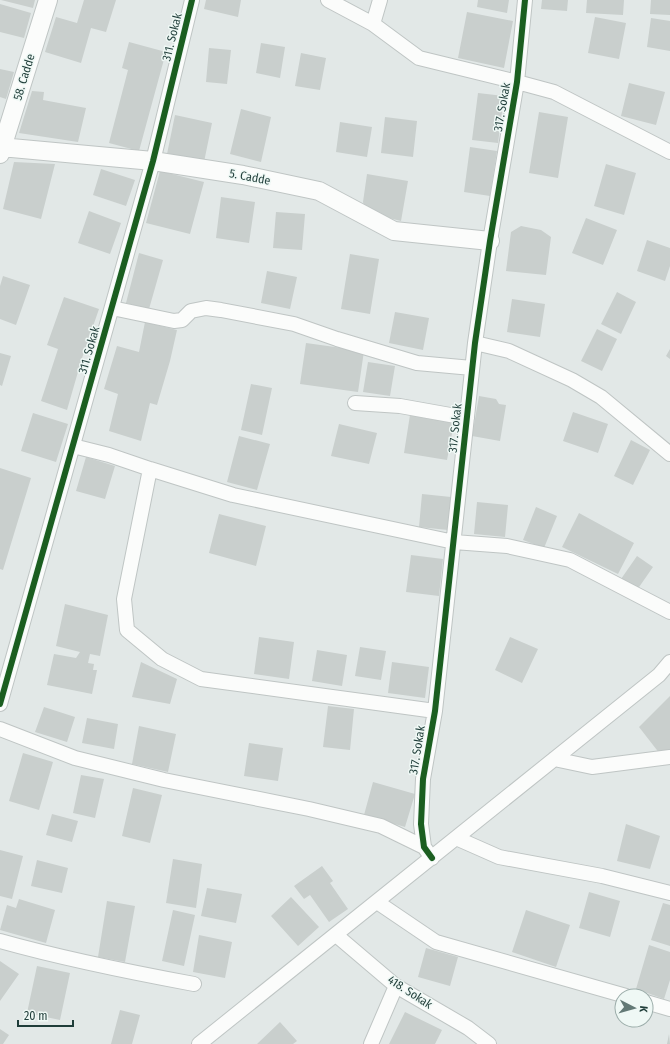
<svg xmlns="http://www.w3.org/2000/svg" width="670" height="1044" font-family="'Fira Sans Condensed',sans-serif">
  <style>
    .building { fill: #c9cfcd }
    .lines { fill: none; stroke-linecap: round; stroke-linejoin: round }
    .minor-casing { stroke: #bfc5c4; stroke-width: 16 }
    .tertiary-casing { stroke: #bfc5c4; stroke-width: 20 }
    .minor { stroke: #fbfcfb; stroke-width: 14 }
    .tertiary { stroke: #fbfcfb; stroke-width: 18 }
    .cycleway-casing { stroke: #eff8f5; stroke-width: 8 }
    .cycleway { stroke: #1b5e20; stroke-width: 6 }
    .labels { text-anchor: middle; stroke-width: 3; stroke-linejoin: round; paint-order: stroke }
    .street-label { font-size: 12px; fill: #1f3d39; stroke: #eff8f5 }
  </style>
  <rect width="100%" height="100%" fill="#e2e8e7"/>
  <path class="building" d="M1,0H35L33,8Z
    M84,0H116L106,32L91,28L81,63L45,52L56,17L77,23Z
    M206,0H241L238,17L204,9Z
    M478,0H509L507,13L477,7Z
    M542,0H568L567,11L541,9Z
    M587,0H624L623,15L586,13Z
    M651,0H670V15L650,14Z
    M0,4L31,13L24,38L0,32Z
    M467,12L513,21L504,68L458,58Z
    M595,17L626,23L619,59L588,53Z
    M651,18L670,21V51L647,47Z
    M129,42L166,52L139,151L109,143L128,70L122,68Z
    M261,43L285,47L280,78L256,73Z
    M209,48L231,50L227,84L206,82Z
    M301,53L326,58L320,90L295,86Z
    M0,69L14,72L6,99L0,97Z
    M629,83L665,92L656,125L621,116Z
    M32,91L44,92L43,100L86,108L78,142L19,133Z
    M478,93L504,96L498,143L472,140Z
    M241,109L271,117L261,162L230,154Z
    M539,112L568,117L558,178L529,173Z
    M175,115L212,123L204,162L167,154Z
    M385,117L417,121L413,157L381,153Z
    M340,122L372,127L367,157L336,152Z
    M470,147L497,151L490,196L464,192Z
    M14,162L55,164L41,219L3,209Z
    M606,164L636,173L624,215L594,206Z
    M101,169L135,180L126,206L93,195Z
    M160,171L204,182L190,234L146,223Z
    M367,174L408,181L401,221L377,215L365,209L363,202Z
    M221,197L255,202L249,243L216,238Z
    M89,211L121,223L110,254L78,243Z
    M276,212L305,214L302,250L273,248Z
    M586,218L617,230L603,265L572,253Z
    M521,226L541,230L551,237L546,275L506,271L511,232Z
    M647,240L670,248V266L665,281L637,271Z
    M139,253L163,260L149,309L126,303Z
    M350,254L379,259L370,314L341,309Z
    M267,271L297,277L290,309L261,303Z
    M3,276L30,285L16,325L0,319V286Z
    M617,292L636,302L621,334L601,324Z
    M64,297L99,309L82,358L67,410L41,401L58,349L47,345Z
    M512,299L545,304L540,337L507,332Z
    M395,312L429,318L423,350L389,343Z
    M145,322L177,330L170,361L157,405L150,403L141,441L109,431L118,394L104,389L117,346L139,352Z
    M597,329L617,339L602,371L581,361Z
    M306,343L364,351L358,392L300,384Z
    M670,349V359L666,356Z
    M0,353L11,356L2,386L0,385Z
    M368,362L395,366L390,396L363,392Z
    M251,384L272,388L262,435L241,430Z
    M479,396L496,399L499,404L506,405L500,441L472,436Z
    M573,412L608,424L598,453L563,441Z
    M33,413L68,424L56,462L21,451Z
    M410,415L454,423L447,460L404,453Z
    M339,424L377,433L369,464L331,456Z
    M239,436L270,444L257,490L227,482Z
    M631,440L650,450L633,485L614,476Z
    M86,457L115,466L105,499L76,491Z
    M0,468L31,478L3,570L0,569Z
    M422,494L451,497L448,530L419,527Z
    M477,502L508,505L505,537L474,534Z
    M536,507L557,516L544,548L523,540Z
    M579,513L634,543L618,574L562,547Z
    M219,514L266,526L256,566L209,553Z
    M411,555L443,559L439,596L406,592Z
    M637,556L653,567L637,590L621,579Z
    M65,604L108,615L100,656L90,654L88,663L94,664L93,670H97L92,694L47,685L54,654L76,658L80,652L56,646Z
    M259,637L294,642L289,679L254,674Z
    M510,637L538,649L522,683L495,670Z
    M360,647L386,651L381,680L355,676Z
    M317,650L347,655L342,686L312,681Z
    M141,662L177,679L170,704L132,697Z
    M392,662L429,667L425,698L388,693Z
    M670,696V752L660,754L639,727Z
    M328,706L354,709L350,750L323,747Z
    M44,707L75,717L67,742L35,732Z
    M87,718L118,724L114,749L82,743Z
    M139,726L176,734L168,772L132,764Z
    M249,743L283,748L278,781L244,776Z
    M23,753L53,762L39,810L9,801Z
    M81,775L104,779L95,818L73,813Z
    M373,782L415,794L405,827L364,815Z
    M133,788L162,795L150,843L122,836Z
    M52,814L78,821L72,842L46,835Z
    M626,824L660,836L650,869L617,861Z
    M0,850L23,856L12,899L0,896Z
    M173,859L202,864L196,908L166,903Z
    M37,860L68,868L62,893L31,886Z
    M322,866L333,881L330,883L348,909L329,922L310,895L304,899L294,886Z
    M207,888L242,894L236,923L201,916Z
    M589,892L620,901L610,937L579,928Z
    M291,897L319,927L298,946L271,916Z
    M19,899L55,910L46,943L0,930L7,905L16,908Z
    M107,901L135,906L125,962L98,957Z
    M663,903L670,905V946L651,940Z
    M173,910L195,915L184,966L162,961Z
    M526,910L570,925L556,967L512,952Z
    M199,935L232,942L225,978L193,972Z
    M649,945L670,952V980L664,999L636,989Z
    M426,948L458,957L450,986L418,977Z
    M0,961L19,974L0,1001Z
    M37,966L70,973L60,1020L27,1013Z
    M120,1010L140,1015L132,1044H111Z
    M405,1012L442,1030L435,1044H389Z
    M280,1022L297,1041L293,1044H257Z
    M0,1029L9,1035L3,1044H0Z
    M669,1034L670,1044H667Z"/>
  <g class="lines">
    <g class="minor-casing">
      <path id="minor" d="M328,0L373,24L419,58L517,82L554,92L670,152
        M373,24L380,0
        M112,308L174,321L182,320L191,311L206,308L221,310L294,324L337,339L417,363L472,368
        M475,343L509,351L572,380L601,397L670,454
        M355,403L400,406L467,418
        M73,446L109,455L150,469L233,495L454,542L507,546L570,560L670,612
        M150,469L124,599L127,630L162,659L201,679L435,711
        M0,704L153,161L192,0
        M0,729L75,758L164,780L309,809L381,826L424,847
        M554,759L592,767L670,757
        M456,838L499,857L602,876L670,893
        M432,858L424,847L421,824L423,779L435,711L475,343L490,241L517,82L525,0
        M377,902L436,942L626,996
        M336,935L396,986L468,1028L489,1044
        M0,941C64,959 129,972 194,984
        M646,1002L670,1009
        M199,1044L659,675L670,662
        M371,1044L396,986"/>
    </g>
    <g class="tertiary-casing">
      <path id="tertiary" d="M0,147L153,161L243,175L319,191L394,231L490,241
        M0,154L48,0"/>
    </g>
    <use href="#minor" class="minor"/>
    <use href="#tertiary" class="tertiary"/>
    <g class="cycleway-casing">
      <path id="cycleway" d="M0,704L153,161L192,0
        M432,858L424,847L421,824L423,779L435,711L475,343L490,241L517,82L525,0"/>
    </g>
    <use href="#cycleway" class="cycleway"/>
  </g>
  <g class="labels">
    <g class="street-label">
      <text transform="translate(172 37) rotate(-76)" y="4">311. Sokak</text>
      <text transform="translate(24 77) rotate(-73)" y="4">58. Cadde</text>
      <text transform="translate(502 107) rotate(-80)" y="4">317. Sokak</text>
      <text transform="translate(250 177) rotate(11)" y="4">5. Cadde</text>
      <text transform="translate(89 350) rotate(-74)" y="4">311. Sokak</text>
      <text transform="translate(455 428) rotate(-84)" y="4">317. Sokak</text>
      <text transform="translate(417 750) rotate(-81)" y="4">317. Sokak</text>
      <text transform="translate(410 992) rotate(33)" y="4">418. Sokak</text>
    </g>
  </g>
  <g transform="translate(634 1008) rotate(96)"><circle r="19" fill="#eff8f5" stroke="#9cadaa"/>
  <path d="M0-3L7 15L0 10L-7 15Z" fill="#637976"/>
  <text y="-6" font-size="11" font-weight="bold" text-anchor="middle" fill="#1f3d39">K</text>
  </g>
  <path d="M18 1020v6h55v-6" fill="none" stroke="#1f3d39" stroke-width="2"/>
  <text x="24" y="1020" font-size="12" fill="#1f3d39" stroke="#eff8f5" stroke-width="3" paint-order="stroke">20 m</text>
</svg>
